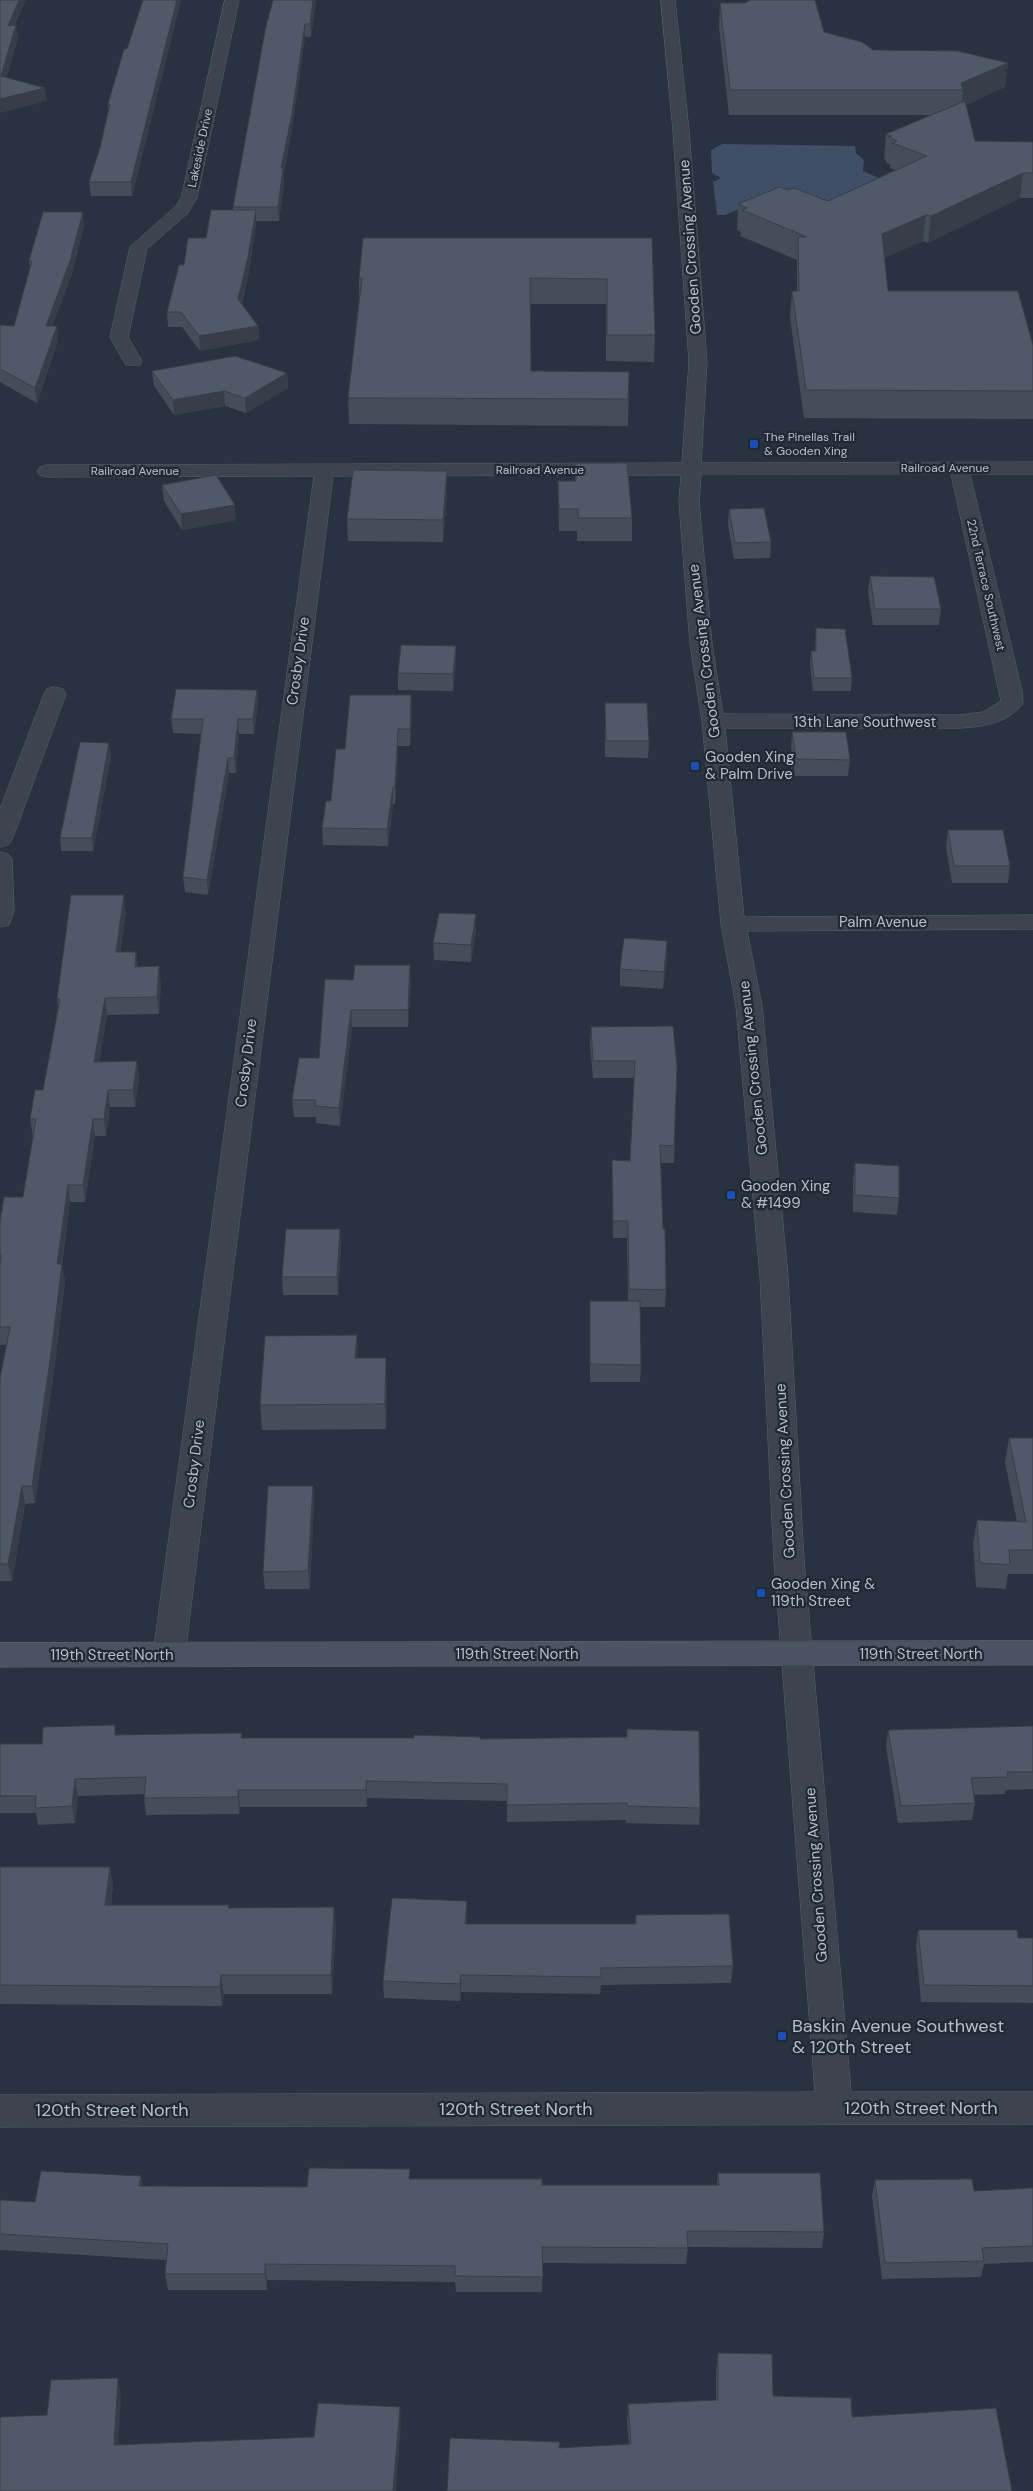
<svg xmlns="http://www.w3.org/2000/svg" width="1033" height="2491" font-family="'DM Sans',sans-serif">
  <style>
    .water { fill: #404f67 }
    .lines { fill: none; stroke-linecap: round; stroke-linejoin: round }
    .street-casing { stroke: #5a626d; stroke-width: 1 }
    .secondary-casing { stroke: #5a626d; stroke-width: 1 }
    .street { fill: #3d4450; fill-rule: evenodd }
    .secondary { fill: #4b5362; fill-rule: evenodd }
    .wall { fill: #444d59 }
    .shaded-wall { fill: #373e49 }
    .building { fill: #4f5968; stroke: #373e49 }
    .transit-dot { fill: #1a4fb4; stroke: #212935; stroke-width: 2 }
    .labels { text-anchor: middle; stroke-width: 4.5; stroke-linejoin: round; paint-order: stroke }
    .far-street-label { font-size: 12px; fill: #b9bfca; stroke: #212935 }
    .far-poi-label { font-size: 12px; fill: #b9bfca; stroke: #212935; text-anchor: start }
    .street-label { font-size: 15px; fill: #b9bfca; stroke: #212935 }
    .poi-label { font-size: 15px; fill: #b9bfca; stroke: #212935; text-anchor: start }
    .near-poi-label { font-size: 18px; fill: #b9bfca; stroke: #212935; text-anchor: start }
    .near-street-label { font-size: 18px; fill: #b9bfca; stroke: #212935 }
  </style>
  <rect width="100%" height="100%" fill="#293240"/>
  <path class="water" d="M722,144L855,146L856,153L864,160L863,171L888,182L836,207L751,204L725,215H717L713,182L721,178L712,173L711,150Z"/>
  <g class="lines">
    <g class="street-casing">
      <path id="street" d="M225,0H239L197,198L188,213L147,249L128,337L142,361L140,365H126L110,337L130,247L176,206L181,198Z
        M661,0H675L689,131L707,362L701,463L1033,462V474H970L1022,691L1023,703C1009,723 982,727 960,728H725L744,917L1033,915V929L747,931L762,1006L788,1276L804,1560L851,2092H1033V2124L0,2127V2095L815,2092L774,1560L760,1276L736,1006L721,924L702,721L690,644L679,502L681,475L333,476L185,1654L180,1663L169,1666L158,1663L153,1654L314,476L47,477L40,475L37,471L40,467L47,465L682,463L689,362L673,131ZM951,474L1001,701L983,712L960,715L723,714L712,644L699,502L701,475Z
        M55,687L63,689L66,694L12,840L8,845L0,847V809L44,694L47,689Z
        M0,852L8,854L12,859L14,911L9,925L0,927Z"/>
    </g>
    <g class="secondary-casing">
      <path id="secondary" d="M1033,1641V1665L0,1667V1643Z"/>
    </g>
    <use href="#street" class="street"/>
    <use href="#secondary" class="secondary"/>
  </g>
  <path class="wall" d="M143,0H181L132,196H91L89,182L100,148L108,110V104L127,49Z
    M316,0L311,37H305L292,128L284,172V182L279,221H256V225L249,271L242,304L258,326L259,340L200,351L182,327H168L167,312L184,265L233,210V207L266,26Z
    M720,3L824,32L873,50L1008,63L1005,87L966,105L975,141L1033,142V198H1020L928,243L923,241L884,258L888,291L1033,345V419L804,418L790,318L792,291H797V260L740,236L741,232L737,230L738,204L788,190L828,201L895,170L890,168V164L886,163V160L884,159L886,134L931,115H729L719,27Z
    M84,225L72,274L52,326L58,340L37,403L0,382V325L14,326L30,268L29,261Z
    M652,238L655,335L654,362L606,361V304H530L531,371L629,372L628,426L349,424L348,398L359,298V278Z
    M152,371L287,373L288,388L246,413L225,406L174,415L154,386Z
    M575,463L632,518V541H577V531H559L558,481H575Z
    M447,471V493L443,542L348,541L347,519Z
    M162,485L236,520L182,530L164,501Z
    M729,509L771,542L770,558L734,559L728,525Z
    M870,576L941,609L939,625H873L868,592Z
    M816,628L852,678L851,691H813L810,664L811,651H815Z
    M456,646V662L453,691L398,690V673Z
    M257,690L258,704L254,734H239L236,773H229L208,895L185,892L183,877L201,734L173,733L171,719Z
    M411,695L412,712L410,746H398L395,804H393L388,846L323,845L322,828L331,801L345,749Z
    M605,703L649,741L648,758L605,757Z
    M792,732L850,760L848,776H795L791,748Z
    M111,756L93,851H61L60,838Z
    M948,830L1010,866L1008,883H952L946,847Z
    M126,912L120,952H136L138,967L161,983L159,1014L107,1015L99,1062L137,1061L139,1078L135,1107H110L106,1136H95L85,1202H70L62,1264L65,1281L56,1356L35,1503L25,1504L12,1581H0V1378L7,1345H0V1221L23,1197L33,1137L30,1119L43,1090L58,1007L57,999Z
    M476,931L471,962L434,960L433,943Z
    M667,941V958L663,989L620,986V969Z
    M325,979L411,982L408,1027H352L340,1126L316,1123V1117H294L292,1100L319,1058Z
    M591,1027L677,1066L674,1163H660L663,1229L666,1290L665,1307H640L641,1365L640,1382H590V1301H628L627,1238H613L612,1178V1160L630,1161L634,1078H593L590,1044Z
    M855,1163L899,1198L897,1215L853,1212V1180Z
    M340,1229L341,1246L338,1295H283L282,1277Z
    M358,1358L387,1383L386,1429L262,1430L260,1405Z
    M1009,1438H1033V1574H1008L1006,1589L976,1587L973,1544L977,1520L1017,1522L1005,1462Z
    M313,1486L314,1503L310,1589H265L263,1572Z
    M1033,1726V1789L1006,1790L1005,1794L974,1795L975,1803L972,1820L898,1823L886,1747L888,1730Z
    M117,1735L242,1738L480,1739L700,1808L699,1825L626,1823V1820L507,1822V1801L367,1798V1807H240L239,1814L146,1815L144,1798V1794L78,1796L75,1823L38,1825L36,1813H0V1744H42Z
    M0,1867H110L113,1886L111,1905H229V1908L336,1926L332,1994H224L222,2006L0,2004Z
    M636,1915L733,1966L731,1983L601,1985L600,1994L461,1992L460,2001L384,1998L383,1981L467,1918V1924H635Z
    M918,1930L1018,1938H1033V2003L921,2002L916,1947Z
    M718,2173L824,2232L822,2248L688,2247L686,2264L543,2263L542,2292H456L455,2282L267,2280V2290H168L165,2274L166,2260L0,2250V2200L35,2202L143,2186L307,2187L411,2179L542,2185H717Z
    M875,2180L974,2191L1033,2188V2262L984,2264L981,2277L882,2279L872,2196Z
    M718,2353L773,2396L851,2398L447,2491L559,2448L629,2445L627,2423L628,2404L716,2400V2371Z"/>
  <path class="shaded-wall" d="M19,0H26L9,39L8,26Z
    M177,0H181L132,196L131,182Z
    M313,0H316L311,37L310,24Z
    M305,24V37L292,128L284,172V182L279,221L278,207L281,168Z
    M16,25L18,39L3,90L1,76Z
    M1008,63L1005,87L961,107L963,90L961,83Z
    M45,88L47,101L0,113V99Z
    M1023,173L1020,198L928,243L931,216Z
    M256,210V225L249,271L239,314L238,299Z
    M83,212L84,225L72,274L47,340L46,326Z
    M926,215L923,241L879,260L882,234Z
    M57,326L58,340L37,403L35,388Z
    M258,326L259,340L200,351L199,336Z
    M287,373L288,388L246,413L245,398Z
    M224,391L225,406L174,415L173,400Z
    M447,471V493L443,542V520Z
    M235,505L236,520L182,530L181,514Z
    M456,646V662L453,691V674Z
    M257,690L258,704L254,734L253,719Z
    M411,695L412,712L410,746V729Z
    M238,719L239,734L236,773L234,758Z
    M398,729V746L395,804V787Z
    M109,743L111,756L93,851L92,838Z
    M228,758L229,773L208,895L207,880Z
    M393,787V804L388,846L387,829Z
    M124,895L126,912L118,969L116,952Z
    M476,914V931L471,962V945Z
    M667,941V958L663,989L664,972Z
    M136,952L138,969L135,967Z
    M410,965L411,982L408,1027V1010Z
    M159,966L161,983L159,1014L157,997Z
    M105,998L107,1015L96,1079L94,1062Z
    M351,1010L352,1027L340,1126L339,1108Z
    M137,1061L139,1078L135,1107L133,1090Z
    M108,1090L110,1107L106,1136L104,1119Z
    M93,1119L95,1136L85,1202L83,1185Z
    M68,1185L70,1202L59,1281L57,1264Z
    M340,1229L341,1246L338,1295L337,1277Z
    M62,1264L65,1281L56,1356L35,1503L32,1486Z
    M357,1335L358,1360L355,1358Z
    M386,1358L387,1383L386,1429L385,1404Z
    M22,1486L25,1504L12,1581L8,1564Z
    M313,1486L314,1503L310,1589L308,1571Z
    M75,1779L78,1796L75,1823L72,1806Z
    M366,1781L367,1798V1807L366,1790Z
    M238,1790L240,1807L239,1814L238,1797Z
    M110,1867L113,1886L108,1924L105,1905Z
    M467,1901V1918L465,1941V1924Z
    M334,1907L336,1926L332,1994L331,1975Z
    M221,1975L224,1994L222,2006L220,1987Z
    M461,1975V1992L460,2001V1984Z
    M141,2176L144,2192L139,2186Z
    M265,2264L267,2280V2290L265,2274Z
    M118,2378L121,2396L117,2463L114,2445Z
    M400,2407L401,2425L396,2491H393Z"/>
  <path class="building" d="M0,0H19L8,26L16,25L1,76L45,88L0,99Z
    M143,0H177L131,182H89L100,148L110,104H108L124,49H127Z
    M273,0H313L310,24H305L292,114L281,168H283L278,207H233L266,26Z
    M750,0H815L824,32L862,42L873,50L958,51L1008,63L961,83L963,90H730L720,3H745Z
    M965,101L975,141L1033,142V173H1023L931,216L926,215L882,234L888,291H1018L1033,345V391L806,390L792,291H799L798,237H807L742,210L747,208L738,204L779,187L788,190L794,188L828,201L927,156L892,143L897,141L888,137L892,136L886,134Z
    M211,210H256L248,257L238,299L258,326L199,336L181,312H167L179,265H184L188,238H206Z
    M43,212H83L70,261L46,326H57L35,388L0,369V325L14,326L32,261H29Z
    M363,238H652L655,335H607V279L530,278L531,371L629,372L628,399L348,398L362,278H359Z
    M235,356L287,373L245,398L224,391L173,400L152,371Z
    M575,463H627L632,518H578V509H559L558,481H576Z
    M353,470L447,471L443,520L347,519Z
    M216,475L235,505L181,514L162,485Z
    M764,508L771,542L735,543L729,509Z
    M870,576L934,577L941,609H875Z
    M816,628L845,629L852,678H814L811,651H816Z
    M401,645L456,646L453,674L398,673Z
    M176,689L257,690L253,719H238L234,758H228L207,880L183,877L203,719H171Z
    M350,695H411L410,729H398L395,787H393L387,829L322,828L326,801H331L336,749H345Z
    M605,703H647L649,741H606Z
    M792,732H846L850,760L796,759Z
    M80,742L109,743L92,838H60Z
    M948,830H1003L1010,866H954Z
    M71,895H124L116,952H136L135,967L159,966L157,997L105,998L94,1062L137,1061L133,1090H108L104,1119H93L83,1185H68L57,1264H62L53,1339L32,1486H22L8,1564H0V1378L10,1327H0V1265L1,1255H0V1221L4,1197H23L36,1119H30L35,1090H43L60,999H57Z
    M439,913L476,914L471,945L433,943Z
    M624,938L667,941L664,972L620,969Z
    M355,965H410L408,1010H351L339,1108L315,1106L316,1100H292L299,1058H319L325,979L353,980Z
    M673,1026L677,1066L674,1146L660,1145L663,1229H665L666,1290L629,1289L628,1221H613L612,1160L630,1161L635,1061H593L591,1027Z
    M855,1163L899,1166V1198L855,1195Z
    M286,1229H340L337,1277H282Z
    M590,1301H640L641,1365L590,1364Z
    M357,1335L355,1358H386L385,1404L260,1405L265,1336Z
    M1009,1438H1033V1550H1009L1010,1565L980,1563L977,1520L1026,1522Z
    M268,1486H313L308,1571L263,1572Z
    M115,1725V1735L242,1733L241,1738H414V1735L480,1737V1739L627,1737V1729L699,1731L700,1808L627,1806V1803L507,1805V1784L366,1781V1790H238V1797L144,1798L146,1777L75,1779L72,1806L35,1808L36,1796H0V1744H42L43,1727Z
    M1033,1726V1772H1007L1008,1777L971,1778L975,1803L901,1806L888,1730Z
    M0,1867H110L105,1905H229L228,1908L334,1907L331,1975H221L220,1987L0,1985Z
    M392,1898L467,1901L465,1924H636V1915L729,1914L733,1966L601,1968V1977L461,1975L460,1984L383,1981Z
    M918,1930H1017L1018,1938H1033V1986L924,1985Z
    M309,2168L410,2169L409,2179H542V2185H719L718,2173H820L824,2232L687,2231L688,2248L542,2247L543,2277L455,2276V2266L265,2264V2274H165L168,2244L0,2234V2200L35,2202L41,2171L141,2176L139,2186L307,2187Z
    M972,2179L974,2191L1033,2188V2246L982,2248L984,2261L885,2263L875,2180Z
    M718,2353L772,2354L773,2396L851,2398L852,2417L996,2408L1012,2491H447L450,2438L560,2442L559,2448L631,2444L628,2404L718,2400Z
    M118,2378L114,2445L314,2437L318,2403L400,2407L393,2491H0V2417L47,2415L51,2380Z"/>
  <g class="transit-dot">
    <rect x="749" y="439" width="10" height="10" rx="2.5"/>
    <rect x="690" y="761" width="10" height="10" rx="2.5"/>
    <rect x="726" y="1190" width="10" height="10" rx="2.5"/>
    <rect x="756" y="1588" width="10" height="10" rx="2.5"/>
    <rect x="777" y="2031" width="10" height="10" rx="2.5"/>
  </g>
  <g class="labels">
    <g class="far-street-label">
      <text transform="translate(200 148) rotate(-78)" y="4">Lakeside Drive</text>
      <text x="945" y="472">Railroad Avenue</text>
      <text x="540" y="474">Railroad Avenue</text>
      <text x="135" y="475">Railroad Avenue</text>
      <text transform="translate(986 585) rotate(77)" y="4">22nd Terrace Southwest</text>
    </g>
    <g class="far-poi-label">
      <text x="764" y="441">The Pinellas Trail<tspan x="764" dy="14">&amp; Gooden Xing</tspan></text>
    </g>
    <g class="street-label">
      <text transform="translate(690 247) rotate(-94)" y="5">Gooden Crossing Avenue</text>
      <text transform="translate(704 651) rotate(-97)" y="5">Gooden Crossing Avenue</text>
      <text transform="translate(298 661) rotate(-82)" y="5">Crosby Drive</text>
      <text x="865" y="727">13th Lane Southwest</text>
      <text x="883" y="927">Palm Avenue</text>
      <text transform="translate(246 1063) rotate(-83)" y="5">Crosby Drive</text>
      <text transform="translate(753 1068) rotate(-96)" y="5">Gooden Crossing Avenue</text>
      <text transform="translate(194 1464) rotate(-83)" y="5">Crosby Drive</text>
      <text transform="translate(785 1471) rotate(-93)" y="5">Gooden Crossing Avenue</text>
      <text x="517" y="1659">119th Street North</text>
      <text x="921" y="1659">119th Street North</text>
      <text x="112" y="1660">119th Street North</text>
      <text transform="translate(816 1875) rotate(-94)" y="5">Gooden Crossing Avenue</text>
    </g>
    <g class="poi-label">
      <text x="705" y="762">Gooden Xing<tspan x="705" dy="17">&amp; Palm Drive</tspan></text>
      <text x="741" y="1191">Gooden Xing<tspan x="741" dy="17">&amp; #1499</tspan></text>
      <text x="771" y="1589">Gooden Xing &amp;<tspan x="771" dy="17">119th Street</tspan></text>
    </g>
    <g class="near-poi-label">
      <text x="792" y="2032">Baskin Avenue Southwest<tspan x="792" dy="21">&amp; 120th Street</tspan></text>
    </g>
    <g class="near-street-label">
      <text x="921" y="2114">120th Street North</text>
      <text x="516" y="2115">120th Street North</text>
      <text x="112" y="2116">120th Street North</text>
    </g>
  </g>
</svg>
